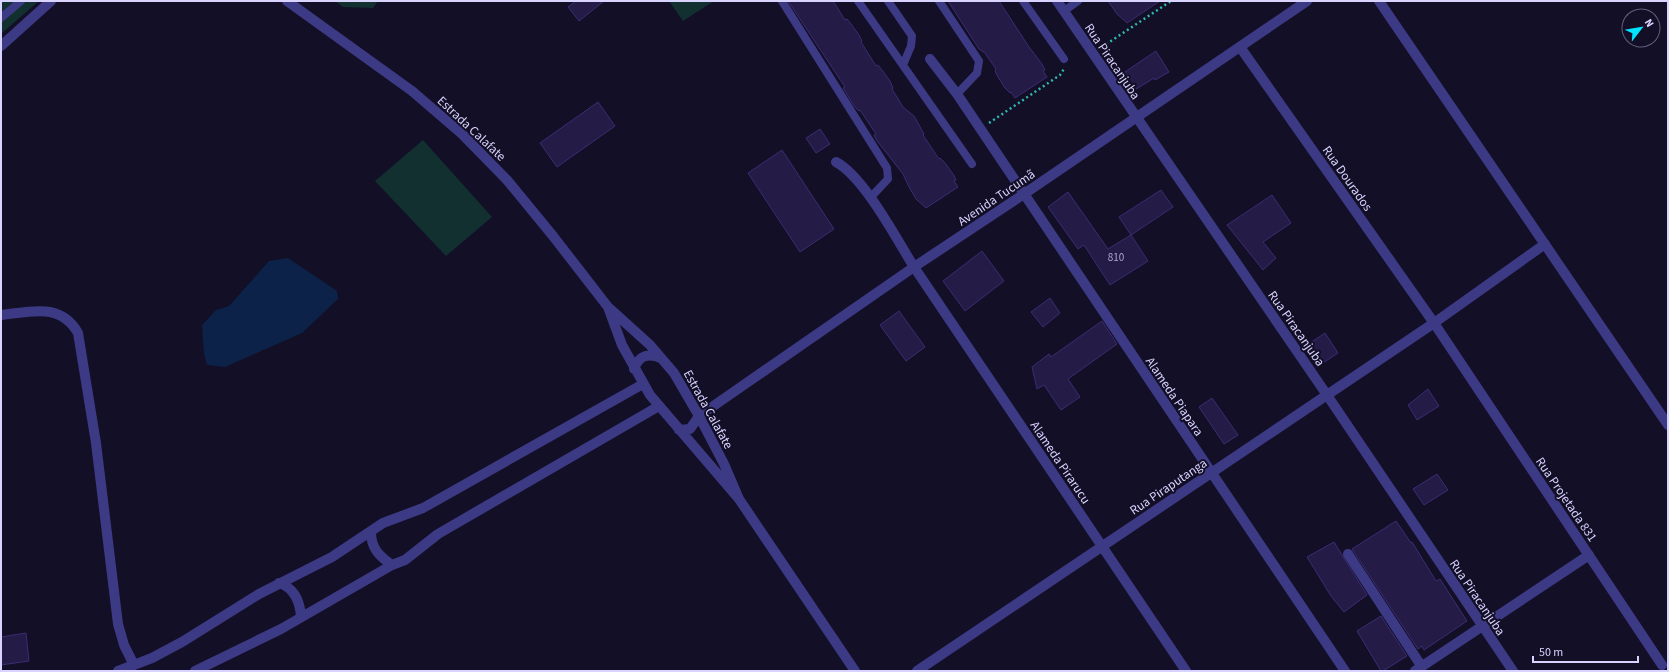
<svg xmlns="http://www.w3.org/2000/svg" width="1669" height="672" font-family="'Source Sans 3',sans-serif">
  <style>
    .green { fill: #12302f }
    .water { fill: #0c2248 }
    .building { fill: #241b47; stroke: #3b2d73 }
    .lines { fill: none; stroke-linecap: round; stroke-linejoin: round }
    .path { stroke: #2fb8b0; stroke-width: 2.5; stroke-dasharray: 2 3; stroke-linecap: butt }
    .service { stroke: #3d3a85; stroke-width: 8 }
    .minor { stroke: #3d3a85; stroke-width: 10 }
    .tertiary { stroke: #3d3a85; stroke-width: 10 }
    .labels { text-anchor: middle; stroke-width: 4; stroke-linejoin: round; paint-order: stroke }
    .number-label { font-size: 11px; fill: #aca6d1 }
    .street-label { font-size: 13px; fill: #d9d4ff; stroke: #130f26 }
  </style>
  <rect width="100%" height="100%" fill="#130f26"/>
  <path class="green" d="M1,1H39L1,34Z
    M335,1H378L373,8L343,7Z
    M669,1H714L683,21Z
    M423,140L492,217L446,256L375,181Z"/>
  <path class="water" d="M288,258L337,291L338,299L302,333L225,367L207,365L204,354L202,325L216,310L229,306L269,261Z"/>
  <path class="building" d="M576,1H604L579,21L568,7Z
    M788,1H833L845,20L847,19L851,24L859,35L862,41L861,42L876,66L878,65L882,70L890,81L893,88L892,89L903,107L914,116L924,134L923,135L939,159L940,158L945,163L953,174L956,180L954,181L958,187L926,208L916,199L909,187L903,174L877,141L874,135L876,134L860,110L859,111L854,106L843,88L845,87Z
    M948,1H999L1029,47L1042,64L1045,70L1043,71L1047,77L1015,98L1011,92L1010,93L1005,88L998,77L995,71L996,69L985,53L979,49Z
    M1108,1H1160L1127,23L1117,14Z
    M1156,51L1169,72L1155,80L1154,78L1130,93L1119,76Z
    M598,102L615,126L557,167L540,143Z
    M820,129L830,144L816,153L806,138Z
    M782,150L834,229L800,252L748,173Z
    M1161,190L1173,207L1131,235L1119,217Z
    M1068,192L1108,249L1131,235L1148,261L1110,285L1084,245L1078,249L1048,207Z
    M1272,195L1291,223L1263,242L1276,258L1263,270L1227,225Z
    M982,251L1004,281L965,311L943,281Z
    M1050,298L1060,313L1043,327L1031,312Z
    M899,311L925,347L906,361L880,325Z
    M1102,321L1117,344L1068,379L1080,397L1061,410L1044,385L1037,389L1032,367L1049,354L1051,357Z
    M1325,333L1338,353L1320,365L1307,345Z
    M1428,389L1439,406L1417,420L1408,405Z
    M1212,398L1238,435L1224,444L1199,407Z
    M1437,474L1448,490L1424,505L1413,489Z
    M1396,521L1411,543L1412,542L1436,581L1440,579L1467,621L1424,650L1422,646L1418,649L1352,549Z
    M1334,542L1367,595L1344,612L1331,596L1307,557Z
    M1381,616L1407,656L1383,671H1381L1357,631Z
    M26,633L29,661L1,665V637Z"/>
  <g class="lines">
    <path class="path" d="M1102,47L1171,1
      M989,123L1060,75L1064,69"/>
    <path class="service" d="M782,1L887,168L888,179L870,198
      M858,1L972,164
      M888,1L912,36L911,46L903,65
      M939,1L979,61L977,73L957,94
      M1023,1L1064,59
      M1064,11L1078,1
      M1,18L21,1"/>
    <path class="minor" d="M1057,1L1327,395L1513,671
      M1379,1L1668,425
      M1,46L51,1
      M1240,47L1434,323L1662,665
      M930,59L957,94L1345,671
      M836,162C864,177 896,238 914,267L1186,671
      M1,315C31,312 60,302 78,333L96,443L118,624L124,645L134,665
      M371,532C371,548 379,556 392,565
      M1348,554L1422,667
      M279,583C295,588 300,602 301,617
      M118,671L152,658L182,642L259,594L332,557L383,523L423,508L643,384
      M195,671L281,629L392,565L405,560L438,534L659,406
      M917,671L1434,323L1545,244
      M1415,671L1589,555"/>
    <path class="tertiary" d="M287,1L412,91L462,134L507,180L553,236L608,307L650,345L674,373L699,416L724,464L739,499
      M608,307L622,345L650,395L739,499L855,671
      M634,369C639,355 648,353 661,358
      M679,430L690,429L699,416L914,267L1024,194L1307,1"/>
  </g>
  <g class="labels">
    <g class="number-label">
      <text x="1116" y="261">810</text>
    </g>
    <g class="street-label">
      <text transform="translate(1113 61) rotate(56)" y="5">Rua Piracanjuba</text>
      <text transform="translate(472 128) rotate(43)" y="5">Estrada Calafate</text>
      <text transform="translate(1348 178) rotate(55)" y="5">Rua Dourados</text>
      <text transform="translate(996 197) rotate(-34)" y="5">Avenida Tucumã</text>
      <text transform="translate(1297 328) rotate(55)" y="5">Rua Piracanjuba</text>
      <text transform="translate(1175 396) rotate(56)" y="5">Alameda Piapara</text>
      <text transform="translate(709 409) rotate(61)" y="5">Estrada Calafate</text>
      <text transform="translate(1061 462) rotate(56)" y="5">Alameda Pirarucu</text>
      <text transform="translate(1168 486) rotate(-34)" y="5">Rua Piraputanga</text>
      <text transform="translate(1567 499) rotate(56)" y="5">Rua Projetada 831</text>
      <text transform="translate(1478 597) rotate(56)" y="5">Rua Piracanjuba</text>
    </g>
  </g>
  <rect width="1669" height="672" fill="none" stroke="#d9d4ff" stroke-width="4"/>
  <g transform="translate(1641 28) rotate(59)"><circle r="19" fill="#130f26" stroke="#625e7d"/>
  <path d="M0-3L7 15L0 10L-7 15Z" fill="#00e5ff"/>
  <text y="-6" font-size="11" font-weight="bold" text-anchor="middle" fill="#d9d4ff">N</text>
  </g>
  <path d="M1533 656v6h105v-6" fill="none" stroke="#d9d4ff" stroke-width="2"/>
  <text x="1539" y="656" font-size="12" fill="#d9d4ff" stroke="#130f26" stroke-width="3" paint-order="stroke">50 m</text>
</svg>
